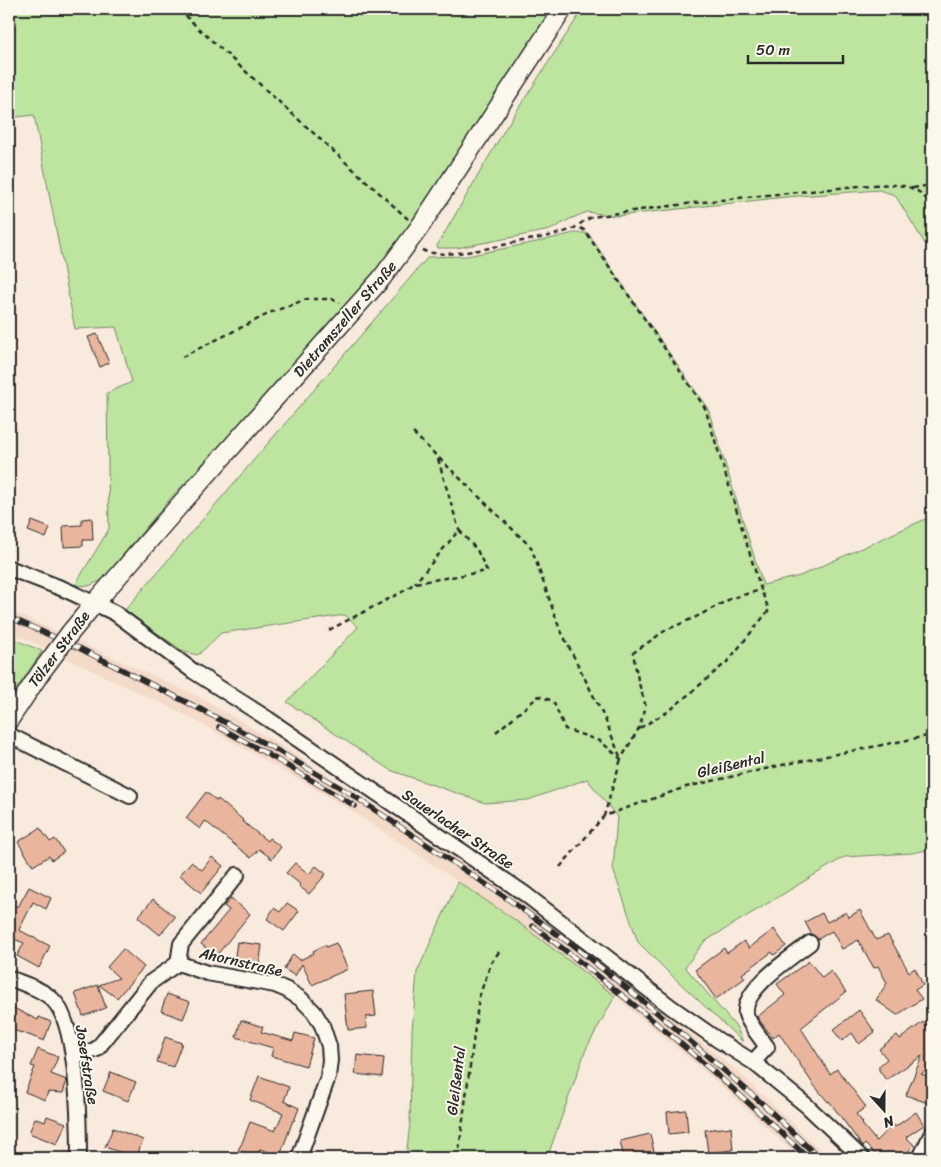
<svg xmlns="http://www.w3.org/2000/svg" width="941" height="1167" font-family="Sriracha,sans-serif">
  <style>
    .built { fill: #f4dac9 }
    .green { fill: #bee5a0; stroke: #748866 }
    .building { fill: #eab59d; stroke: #2b2b2b }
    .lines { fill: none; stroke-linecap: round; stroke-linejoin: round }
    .minor-casing { stroke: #2b2b2b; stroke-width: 18 }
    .major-casing { stroke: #2b2b2b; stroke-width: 21 }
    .path { stroke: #2b2b2b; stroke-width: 2.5; stroke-dasharray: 5 4; stroke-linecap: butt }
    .minor { stroke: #fbf7ec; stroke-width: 14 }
    .major { stroke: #fbf7ec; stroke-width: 18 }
    .rail-casing { stroke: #2b2b2b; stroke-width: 5.5 }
    .rail { stroke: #fbf7ec; stroke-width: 4; stroke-dasharray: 11; stroke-linecap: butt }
    .major-bridge-casing { stroke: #2b2b2b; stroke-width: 21; stroke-linecap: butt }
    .major-bridge { stroke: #fbf7ec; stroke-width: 18 }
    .labels { text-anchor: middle; stroke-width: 4; stroke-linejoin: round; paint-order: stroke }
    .street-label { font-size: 15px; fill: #2b2b2b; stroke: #fbf7ec }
  </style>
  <rect width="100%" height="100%" fill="#f8eadc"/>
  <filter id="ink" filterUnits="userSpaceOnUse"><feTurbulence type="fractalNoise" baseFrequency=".02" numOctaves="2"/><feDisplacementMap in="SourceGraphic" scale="10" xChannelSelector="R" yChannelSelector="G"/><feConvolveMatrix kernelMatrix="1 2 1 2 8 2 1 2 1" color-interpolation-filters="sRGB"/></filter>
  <g filter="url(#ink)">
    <path class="built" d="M9,610L197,696L274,741L351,790L511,894L657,1006L736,1070L829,1158H799L722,1086L615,996L515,920L417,854L344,806L188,716L9,631Z"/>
    <path class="green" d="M9,9H555L394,250L338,317L169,500L102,580L89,586L75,585L109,529L107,393L132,382L116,327L75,329L34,115L9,118Z
      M583,9H932V255L895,195L879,190L786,197L616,216L587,212L570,219L550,230L457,248H438L437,246L505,129Z
      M574,233H588L645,318L708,409L763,585L800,576L932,516V849L912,853L844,857L704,942L685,967L737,1028L743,1042L667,971L638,942L613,869L617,817L587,779L528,800L485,803L390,770L287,702L358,627L345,615L221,633L198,655L184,652L125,610L428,257L467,256L541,241Z
      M9,637L42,651L9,701Z
      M458,882L515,920L615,996L586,1049L547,1158H406L410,1123L412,1031L417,972Z"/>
    <path class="building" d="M97,334L109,363L100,367L88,337Z
      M92,518L93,540H83V546L64,547L63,526L82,525V519Z
      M32,521L50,528L46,538L28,531Z
      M206,792L217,801L218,799L243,820L242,821L267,841L269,838L281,847L272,859L259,849L251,858L205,821L200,829L186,818Z
      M40,828L50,842L55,839L64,852L52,860L49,856L33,866L18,842Z
      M212,857L223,866L201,893L180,875L191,862L202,870Z
      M295,863L309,874L316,866L326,874L309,894L299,886L300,884L286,873Z
      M29,887L51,898L46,909L33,902L19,930L50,946L39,968L17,956L24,943L14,939L9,950V903L18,907Z
      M231,898L250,914L216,956L201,944L229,910L224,906Z
      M153,899L175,917L160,935L138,917Z
      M287,903L299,911L284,931L267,919L274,908L280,912Z
      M860,910L876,940L888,935L909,972L915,968L923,985L915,990L922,999L897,1015L876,1000L887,983L878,966L874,968L858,940L842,949L832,931L818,939L812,935L805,922L822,913L827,922L846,912L849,917Z
      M774,929L786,946L774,955L772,952L742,974L745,978L716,999L695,970L724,948L727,953L744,941L749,948Z
      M237,942L262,945L259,966L234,962Z
      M336,943L348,969L312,985L302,964L295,976L284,969L293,954L300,960L314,953L313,951L325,945L326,947Z
      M123,949L144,967L117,998L99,985L119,978L107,967Z
      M809,961L822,978L831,971L846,992L801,1028L830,1074L837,1069L866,1107L856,1114L863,1123L862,1124L876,1141L893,1124L895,1127L916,1112L924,1125L906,1137L914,1145L902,1158H879L865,1144L863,1147L829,1101L828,1102L813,1084L779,1033L773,1038L757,1017L785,995L777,984Z
      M98,985L106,1008L83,1016L75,993Z
      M373,991L376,1016L366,1017L367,1028L348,1030L344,994Z
      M167,994L190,1002L183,1019L161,1011Z
      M9,1006L38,1020L39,1017L51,1022L44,1041L21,1032V1033L9,1028Z
      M859,1010L875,1032L859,1044L852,1033L842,1041L833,1030Z
      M241,1020L263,1027L261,1032L293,1041L295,1033L314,1038L306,1066L271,1056L273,1048L236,1037Z
      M923,1022L931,1033L932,1031V1066L921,1074L932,1078V1099L930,1104L906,1095L922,1056L886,1080L879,1070V1066L887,1059L879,1049L897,1035L900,1039Z
      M165,1037L182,1043L173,1067L157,1062Z
      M38,1049L58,1057L51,1074L67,1080L63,1093L48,1092L45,1100L25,1092L35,1067L31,1066Z
      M357,1055L384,1058L382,1077L355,1074Z
      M111,1072L136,1082L128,1101L103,1091Z
      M259,1076L289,1087L284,1101L299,1108L294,1121L293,1120L280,1156L260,1149L257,1158L238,1150L242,1143L250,1122L275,1131L283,1113L250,1100Z
      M686,1110L688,1132L669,1134L667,1112Z
      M47,1116L66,1123L57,1144L29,1133L35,1118L45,1122Z
      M731,1127L733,1150L708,1153L705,1130Z
      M113,1128L143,1140L136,1158L105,1147Z
      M650,1134L655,1156L645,1158H624L620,1141Z"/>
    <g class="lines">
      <g class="minor-casing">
        <path id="minor" d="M9,568L66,590L115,613L193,671L268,719L525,894L671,1007L718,1040L753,1062L806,1105L862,1158
          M9,735L130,796
          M178,963L181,944L237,875
          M9,978C24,984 42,989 53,1000C78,1024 79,1124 79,1158
          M73,1058L97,1049L151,982L178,963L207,973L275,985L287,990L301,999L314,1012L322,1025L329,1046L330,1060L328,1077L299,1158
          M753,1062L767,1047C761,1038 748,1023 746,1014C742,989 792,957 810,943
          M920,1158L932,1133"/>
      </g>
      <g class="major-casing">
        <path id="major" d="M70,633L94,604L178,507L381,279L419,228L563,9
          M9,720L41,672"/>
      </g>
      <path class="path" d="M179,9L199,29L408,219
        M582,9L586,11
        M913,188L932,185
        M422,250C443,260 493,247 517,242C534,239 553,236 570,230C578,227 583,220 593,217C668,205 744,197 820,190C845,188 884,181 908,187C918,189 926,198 932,205
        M182,357L272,312L307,299H332L340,303
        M413,433L531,547L559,627L605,719L621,759L604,816
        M438,459L459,530
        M329,630L402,592L415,583L487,571L477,550L459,530L415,583
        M640,728L669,711L728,661L769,610L761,590
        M496,732L539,696L553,701L565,729L600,741L621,759L639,728L646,707L638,680L633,653L666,630L696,617L732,598L761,590L705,408L585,231L578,226
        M560,867L604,816L686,787L787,764L932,735
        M458,1158L479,997L491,963L499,952"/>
      <use href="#minor" class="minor"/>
      <use href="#major" class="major"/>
      <g class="rail-casing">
        <path id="rail" d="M9,617L81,649L198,708L273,748L351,794L508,899L575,947L654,1010L764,1105L819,1158
          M219,727L269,755L355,806
          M533,926C629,998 721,1075 808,1158"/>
      </g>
      <use href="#rail" class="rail"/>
      <g class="major-bridge-casing">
        <path id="major-bridge" d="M41,672L70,633"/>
      </g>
      <use href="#major-bridge" class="major-bridge"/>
    </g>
  </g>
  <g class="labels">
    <g class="street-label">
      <text transform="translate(345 319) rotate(-49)" y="5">Dietramszeller Straße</text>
      <text transform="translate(59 649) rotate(-53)" y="5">Tölzer Straße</text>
      <text transform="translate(731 765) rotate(-13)" y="5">Gleißental</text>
      <text transform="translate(458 829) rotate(34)" y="5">Sauerlacher Straße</text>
      <text transform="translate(241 962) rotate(13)" y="5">Ahornstraße</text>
      <text transform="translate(87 1065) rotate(81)" y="5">Josefstraße</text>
      <text transform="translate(456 1081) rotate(-83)" y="5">Gleißental</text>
    </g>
  </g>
  <rect width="941" height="1167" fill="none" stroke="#fbf7ec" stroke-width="30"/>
  <rect x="15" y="15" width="911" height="1137" fill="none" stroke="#2b2b2b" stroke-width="2" filter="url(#ink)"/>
  <g transform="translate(884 1110) rotate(159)" stroke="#fbf7ec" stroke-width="4" paint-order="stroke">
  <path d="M0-4L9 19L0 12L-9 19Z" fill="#2b2b2b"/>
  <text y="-8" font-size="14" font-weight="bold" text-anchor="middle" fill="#2b2b2b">N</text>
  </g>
  <path d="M748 55v8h95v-8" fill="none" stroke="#2b2b2b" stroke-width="2.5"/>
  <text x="756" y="55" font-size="15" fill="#2b2b2b" stroke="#fbf7ec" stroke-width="4" paint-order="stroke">50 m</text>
</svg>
